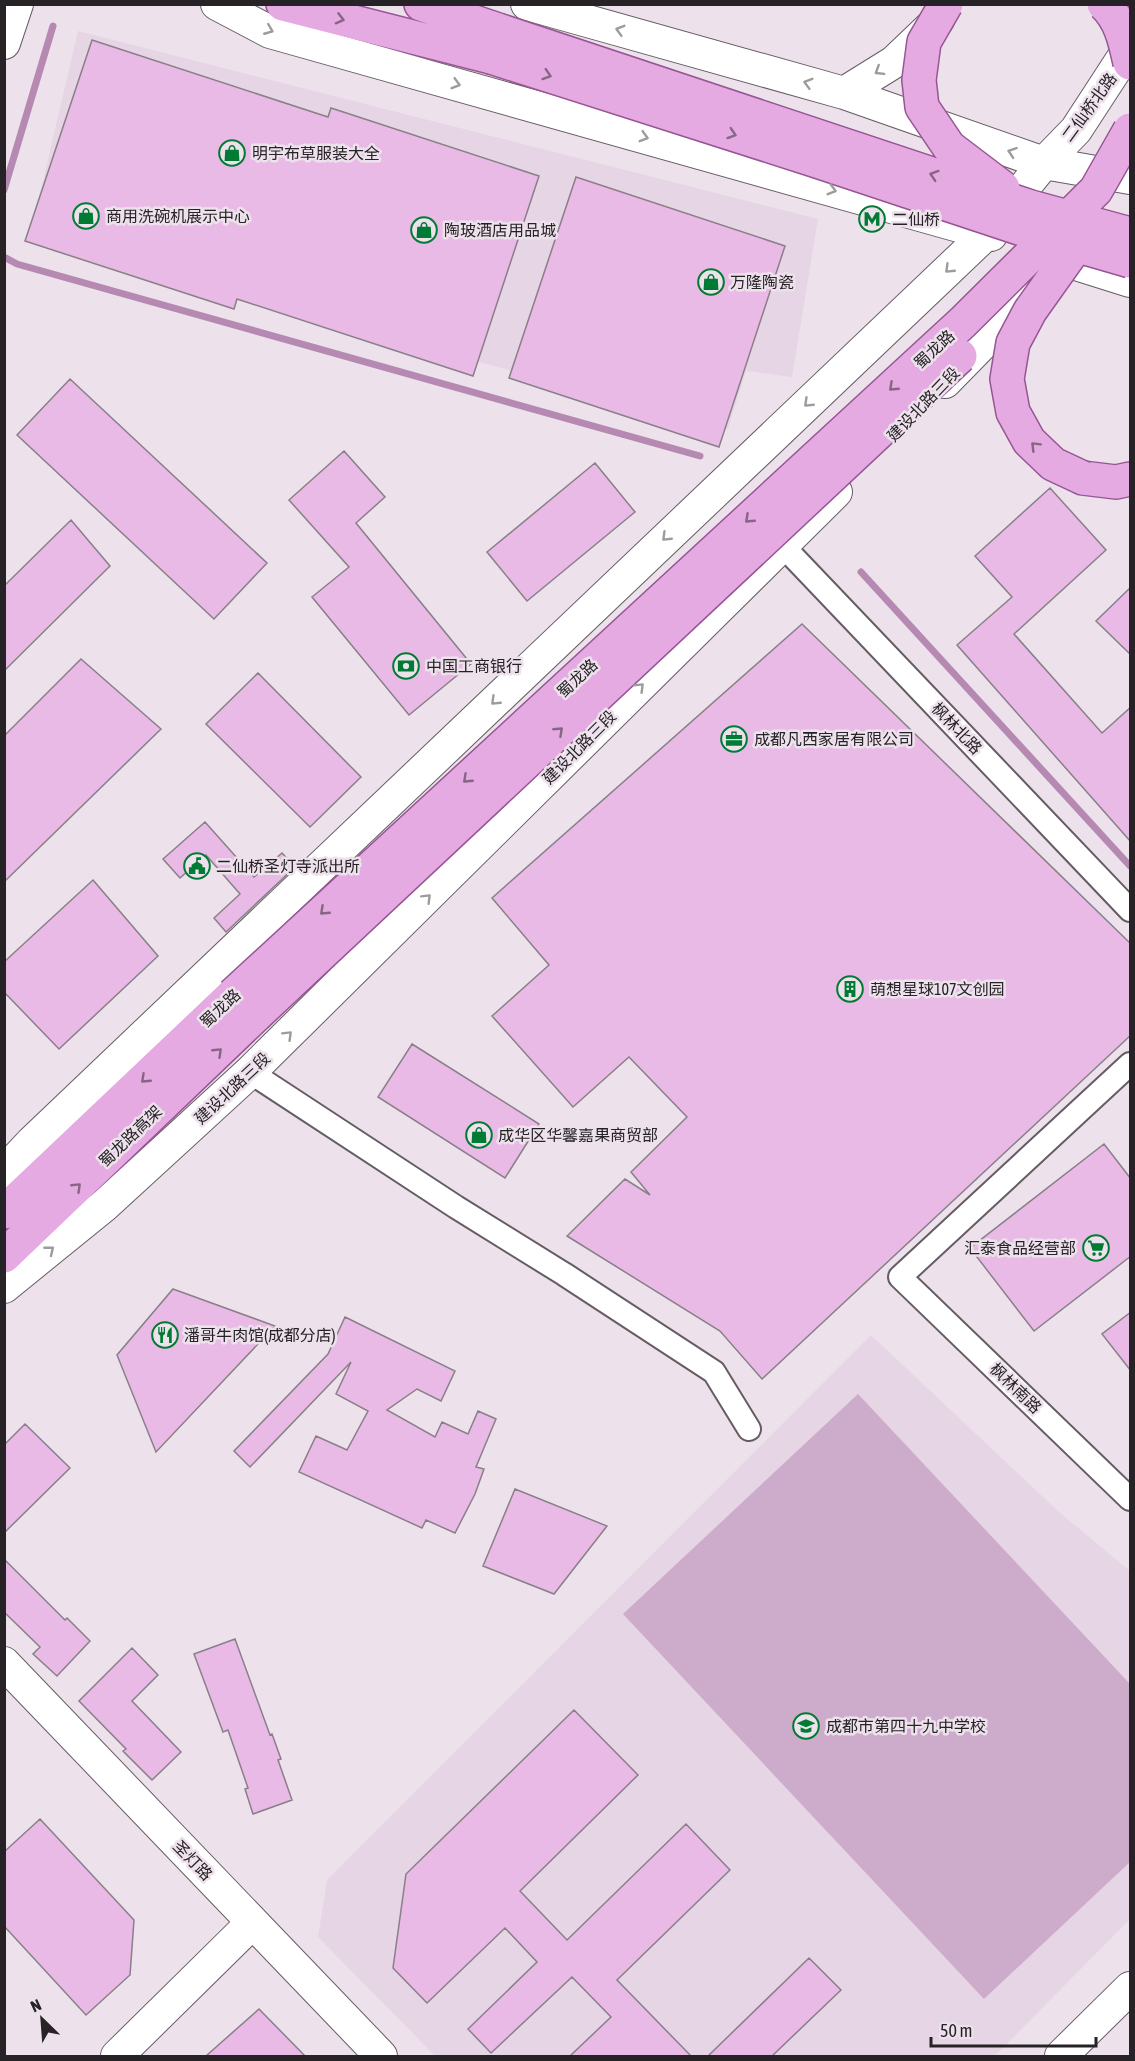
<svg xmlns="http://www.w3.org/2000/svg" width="1135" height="2061" font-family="'Asap Condensed','Noto Sans SC',sans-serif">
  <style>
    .built { fill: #e6d5e4 }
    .green { fill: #cdabca }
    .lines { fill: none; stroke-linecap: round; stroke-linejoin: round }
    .stream { stroke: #b689b2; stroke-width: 7 }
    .building { fill: #e9bae5; stroke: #897f88; stroke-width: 1.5 }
    .street-casing { stroke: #655c64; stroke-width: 26 }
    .secondary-casing { stroke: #655c64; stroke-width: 34 }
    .primary-casing { stroke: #965693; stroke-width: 36 }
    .street { stroke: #fff; stroke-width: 22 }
    .secondary { stroke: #fff; stroke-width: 32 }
    .primary { stroke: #e5aae2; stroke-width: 33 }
    .primary-bridge-casing { stroke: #965693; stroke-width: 36; stroke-linecap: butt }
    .primary-bridge { stroke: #e5aae2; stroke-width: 33 }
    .oneway { stroke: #866684 }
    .oneway2 { stroke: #9d9c9d }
    .labels { text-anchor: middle; stroke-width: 5; stroke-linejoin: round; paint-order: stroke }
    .street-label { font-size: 16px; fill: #262226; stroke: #ede2ec }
    .poi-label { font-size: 16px; fill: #262226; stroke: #ede2ec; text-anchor: start }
  </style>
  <rect width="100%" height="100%" fill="#ede2ec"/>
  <path class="built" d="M78,31L818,219L792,377L746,371L728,429L29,241Z
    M871,1335L1059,1512L1130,1571V1919L995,2056H435L318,1937L327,1880Z"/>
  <path class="green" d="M858,1394L1130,1684V1862L984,1999L623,1614Z"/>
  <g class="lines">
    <path class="stream" d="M4,190L53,26
      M4,257L17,264L700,456
      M861,572L1130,866"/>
  </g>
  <path class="building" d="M92,40L328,117L331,108L539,176L473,376L237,299L234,309L25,241Z
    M576,177L785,246L719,447L509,378Z
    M70,379L267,563L214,619L17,435Z
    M344,451L385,497L356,523L471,664L409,715L312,597L349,567L289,500Z
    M595,463L635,512L527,601L487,552Z
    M1050,488L1106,550L1014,634L1102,733L1131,707V842L957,645L1012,597L975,556Z
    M71,520L110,566L4,671V586Z
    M1131,587V655L1096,621Z
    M802,624L1131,944V1035L762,1379L720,1331L567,1236L625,1179L650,1195L631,1172L687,1117L629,1057L573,1107L492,1016L549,965L492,898Z
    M81,659L161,729L4,882V736Z
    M258,673L361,777L310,827L206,724Z
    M205,822L254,877L282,853L295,867L226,932L214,918L240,894L206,855L180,878L163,859Z
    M93,880L158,956L59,1049L4,992V962Z
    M412,1044L539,1124L505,1178L378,1097Z
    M1104,1144L1131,1179V1256L1034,1331L970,1248Z
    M173,1289L275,1326L156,1452L117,1355Z
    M1131,1312V1371L1102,1334Z
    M345,1317L455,1371L441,1401L417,1389L387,1410L435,1437L442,1422L468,1434L478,1411L496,1419L476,1467L484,1469L475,1494L455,1533L426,1520L422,1528L299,1472L316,1436L347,1450L368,1411L336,1394L351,1362L250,1467L234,1451L328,1354Z
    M25,1424L70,1468L4,1533V1445Z
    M515,1489L607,1526L554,1594L483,1566Z
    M4,1559L65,1620L67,1618L90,1641L57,1676L33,1654L40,1647L4,1612Z
    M235,1639L270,1735L272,1734L281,1759L278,1760L292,1800L253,1814L245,1789L248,1788L228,1730L223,1732L194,1654Z
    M132,1648L158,1675L132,1701L181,1752L152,1780L123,1751L126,1749L79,1701Z
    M574,1710L638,1775L520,1891L567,1940L686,1824L730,1870L617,1980L691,2056H570L611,2017L572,1977L491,2053L468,2029L537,1962L505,1928L427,2003L393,1968L406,1874Z
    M40,1819L134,1920L130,1975L86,2015L4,1926V1852Z
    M809,1958L841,1990L772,2056H708Z
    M259,2009L305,2056H206Z"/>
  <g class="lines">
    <g class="street-casing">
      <path id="street" d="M783,546L1130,910
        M1130,1064L900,1277L1130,1499
        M250,1072L456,1207L564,1274L714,1372L749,1429"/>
    </g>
    <g class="secondary-casing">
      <path id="secondary" d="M217,4L270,32L991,235
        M527,4L844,93L1044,163L1130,178
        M4,43L17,4
        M844,93L894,62L938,20
        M1041,253L1130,281
        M945,382L1038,287
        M4,1172L32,1142L987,233L1044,163L1076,130L1130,47
        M4,1287L105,1205L250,1072L836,492
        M4,1663L381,2056
        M117,2056L252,1923
        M1061,2056L1130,1988"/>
    </g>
    <g class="primary-casing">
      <path id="primary" d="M283,4L491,57
        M421,4L498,30
        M1083,478L1116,482L1130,479
        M4,1212L233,995
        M4,1256L256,1015"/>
    </g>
    <use href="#street" class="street"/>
    <use href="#secondary" class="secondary"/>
    <use href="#primary" class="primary"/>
    <g class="primary-bridge-casing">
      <path id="primary-bridge" d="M946,4L924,42L919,80L922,107L949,147L1003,188
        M1104,4C1121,20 1125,41 1130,63
        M498,30L1031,207L1130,234
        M491,57L814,160L1034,233L1130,261
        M1083,478L1053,464L1029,441L1013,412L1007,379L1013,343L1030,311L1089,228
        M233,995L963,322L1096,190L1130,130
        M256,1015L960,356"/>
    </g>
    <use href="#primary-bridge" class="primary-bridge"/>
  </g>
  <defs><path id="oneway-chevron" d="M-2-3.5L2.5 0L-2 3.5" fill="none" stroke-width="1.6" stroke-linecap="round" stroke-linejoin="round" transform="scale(1.5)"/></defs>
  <g class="oneway">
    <use href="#oneway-chevron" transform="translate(340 19) rotate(14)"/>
    <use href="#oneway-chevron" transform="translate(547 75) rotate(18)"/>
    <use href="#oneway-chevron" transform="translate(732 134) rotate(18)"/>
    <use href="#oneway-chevron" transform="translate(934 175) rotate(-162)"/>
    <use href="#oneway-chevron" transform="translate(893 387) rotate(137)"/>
    <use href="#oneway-chevron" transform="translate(1035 446) rotate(-135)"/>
    <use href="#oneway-chevron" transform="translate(749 519) rotate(137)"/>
    <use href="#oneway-chevron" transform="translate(559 731) rotate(-43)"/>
    <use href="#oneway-chevron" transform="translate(467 779) rotate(137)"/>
    <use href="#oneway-chevron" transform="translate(324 911) rotate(137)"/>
    <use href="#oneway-chevron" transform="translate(218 1052) rotate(-44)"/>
    <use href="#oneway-chevron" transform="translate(145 1079) rotate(137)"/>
    <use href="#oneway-chevron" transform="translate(77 1187) rotate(-44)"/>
  </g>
  <g class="oneway2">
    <use href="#oneway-chevron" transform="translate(269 30) rotate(22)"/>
    <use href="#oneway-chevron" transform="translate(620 30) rotate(-164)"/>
    <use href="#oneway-chevron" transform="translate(879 71) rotate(148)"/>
    <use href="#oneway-chevron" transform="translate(808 83) rotate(-164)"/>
    <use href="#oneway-chevron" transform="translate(456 84) rotate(16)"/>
    <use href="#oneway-chevron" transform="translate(644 137) rotate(16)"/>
    <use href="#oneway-chevron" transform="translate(1012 152) rotate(-161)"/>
    <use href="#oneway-chevron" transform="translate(832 190) rotate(16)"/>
    <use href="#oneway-chevron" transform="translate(949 269) rotate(136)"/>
    <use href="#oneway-chevron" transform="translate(808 403) rotate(136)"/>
    <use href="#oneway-chevron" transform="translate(666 537) rotate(136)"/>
    <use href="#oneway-chevron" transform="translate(640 687) rotate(-45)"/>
    <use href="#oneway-chevron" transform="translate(495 701) rotate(136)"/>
    <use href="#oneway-chevron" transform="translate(427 898) rotate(-45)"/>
    <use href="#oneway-chevron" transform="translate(288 1035) rotate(-45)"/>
    <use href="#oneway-chevron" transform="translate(50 1250) rotate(-39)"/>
  </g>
  <defs>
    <g id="shop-ring" transform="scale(1.35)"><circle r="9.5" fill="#ede2ec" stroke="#007b33" stroke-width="1.5"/><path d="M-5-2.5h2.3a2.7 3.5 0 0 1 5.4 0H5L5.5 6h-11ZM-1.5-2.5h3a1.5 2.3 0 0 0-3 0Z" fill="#007b33"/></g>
    <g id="metro-ring" transform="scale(1.35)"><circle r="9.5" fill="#ede2ec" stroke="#007b33" stroke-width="1.5"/><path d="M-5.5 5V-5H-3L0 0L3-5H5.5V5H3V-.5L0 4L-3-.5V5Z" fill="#007b33"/></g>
    <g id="bank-ring" transform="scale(1.35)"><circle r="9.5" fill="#ede2ec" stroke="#007b33" stroke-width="1.5"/><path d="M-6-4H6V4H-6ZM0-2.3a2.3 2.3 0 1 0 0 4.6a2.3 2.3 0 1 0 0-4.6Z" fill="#007b33"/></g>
    <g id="office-ring" transform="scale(1.35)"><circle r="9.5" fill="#ede2ec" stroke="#007b33" stroke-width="1.5"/><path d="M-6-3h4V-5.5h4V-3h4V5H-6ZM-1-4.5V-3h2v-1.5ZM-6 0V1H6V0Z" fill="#007b33"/></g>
    <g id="civic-ring" transform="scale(1.35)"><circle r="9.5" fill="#ede2ec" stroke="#007b33" stroke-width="1.5"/><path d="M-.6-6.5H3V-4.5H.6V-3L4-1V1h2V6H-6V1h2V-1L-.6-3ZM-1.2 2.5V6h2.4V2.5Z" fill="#007b33"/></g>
    <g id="building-ring" transform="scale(1.35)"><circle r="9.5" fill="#ede2ec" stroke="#007b33" stroke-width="1.5"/><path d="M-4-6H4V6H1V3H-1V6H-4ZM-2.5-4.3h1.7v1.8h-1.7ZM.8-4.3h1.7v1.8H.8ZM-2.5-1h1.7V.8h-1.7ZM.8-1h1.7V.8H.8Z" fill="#007b33"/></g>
    <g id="supermarket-ring" transform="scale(1.35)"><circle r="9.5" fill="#ede2ec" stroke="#007b33" stroke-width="1.5"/><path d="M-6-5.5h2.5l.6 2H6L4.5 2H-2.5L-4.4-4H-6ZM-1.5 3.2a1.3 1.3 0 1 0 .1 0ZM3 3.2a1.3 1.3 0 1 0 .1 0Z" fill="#007b33"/></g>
    <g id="restaurant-ring" transform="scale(1.35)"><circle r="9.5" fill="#ede2ec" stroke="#007b33" stroke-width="1.5"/><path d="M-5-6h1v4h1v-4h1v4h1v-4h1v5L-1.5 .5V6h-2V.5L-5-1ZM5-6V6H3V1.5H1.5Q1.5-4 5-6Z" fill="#007b33"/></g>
    <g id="school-ring" transform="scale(1.35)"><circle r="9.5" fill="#ede2ec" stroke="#007b33" stroke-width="1.5"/><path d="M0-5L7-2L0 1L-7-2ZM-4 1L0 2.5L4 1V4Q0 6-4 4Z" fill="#007b33"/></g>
  </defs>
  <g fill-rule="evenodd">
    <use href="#shop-ring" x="232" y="153"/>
    <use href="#shop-ring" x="86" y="216"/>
    <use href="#metro-ring" x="872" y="219"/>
    <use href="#shop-ring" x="424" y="230"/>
    <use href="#shop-ring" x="711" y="282"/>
    <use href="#bank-ring" x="406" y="666"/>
    <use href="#office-ring" x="734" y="739"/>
    <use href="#civic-ring" x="197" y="866"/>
    <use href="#building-ring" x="850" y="989"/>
    <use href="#shop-ring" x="479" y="1135"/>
    <use href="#supermarket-ring" x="1096" y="1248"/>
    <use href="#restaurant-ring" x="165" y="1335"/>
    <use href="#school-ring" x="806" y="1726"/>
  </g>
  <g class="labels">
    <g class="street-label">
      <text transform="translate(1089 107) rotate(-54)" y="6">二仙桥北路</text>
      <text transform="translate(934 349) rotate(-43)" y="6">蜀龙路</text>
      <text transform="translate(923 404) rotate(-46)" y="6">建设北路三段</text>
      <text transform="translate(577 678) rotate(-43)" y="6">蜀龙路</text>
      <text transform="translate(957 728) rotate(46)" y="6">枫林北路</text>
      <text transform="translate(579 747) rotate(-45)" y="6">建设北路三段</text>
      <text transform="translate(220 1008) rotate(-43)" y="6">蜀龙路</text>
      <text transform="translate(232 1088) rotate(-43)" y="6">建设北路三段</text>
      <text transform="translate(130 1136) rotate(-44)" y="6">蜀龙路高架</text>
      <text transform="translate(1016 1388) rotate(44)" y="6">枫林南路</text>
      <text transform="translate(193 1860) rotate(46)" y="6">圣灯路</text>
    </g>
    <g class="poi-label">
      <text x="252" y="159">明宇布草服装大全</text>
      <text x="106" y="222">商用洗碗机展示中心</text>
      <text x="892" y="225">二仙桥</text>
      <text x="444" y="236">陶玻酒店用品城</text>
      <text x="730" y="288">万隆陶瓷</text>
      <text x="426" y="672">中国工商银行</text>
      <text x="754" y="745">成都凡西家居有限公司</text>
      <text x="216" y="872">二仙桥圣灯寺派出所</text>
      <text x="870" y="995">萌想星球107文创园</text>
      <text x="498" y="1141">成华区华馨嘉果商贸部</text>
      <text x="1076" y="1254" text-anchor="end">汇泰食品经营部</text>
      <text x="184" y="1341">潘哥牛肉馆(成都分店)</text>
      <text x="826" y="1732">成都市第四十九中学校</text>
    </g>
  </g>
  <rect width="1135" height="2061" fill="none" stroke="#262226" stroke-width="12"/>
  <g transform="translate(42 2019) rotate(335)" stroke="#ede2ec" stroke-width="4.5" paint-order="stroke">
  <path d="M0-4.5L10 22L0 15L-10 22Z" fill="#262226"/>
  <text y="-9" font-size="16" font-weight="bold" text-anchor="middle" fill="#262226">N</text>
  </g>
  <path d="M931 2037v9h165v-9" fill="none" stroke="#262226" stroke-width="3"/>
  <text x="940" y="2037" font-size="18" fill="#262226" stroke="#ede2ec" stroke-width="4.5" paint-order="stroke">50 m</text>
</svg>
